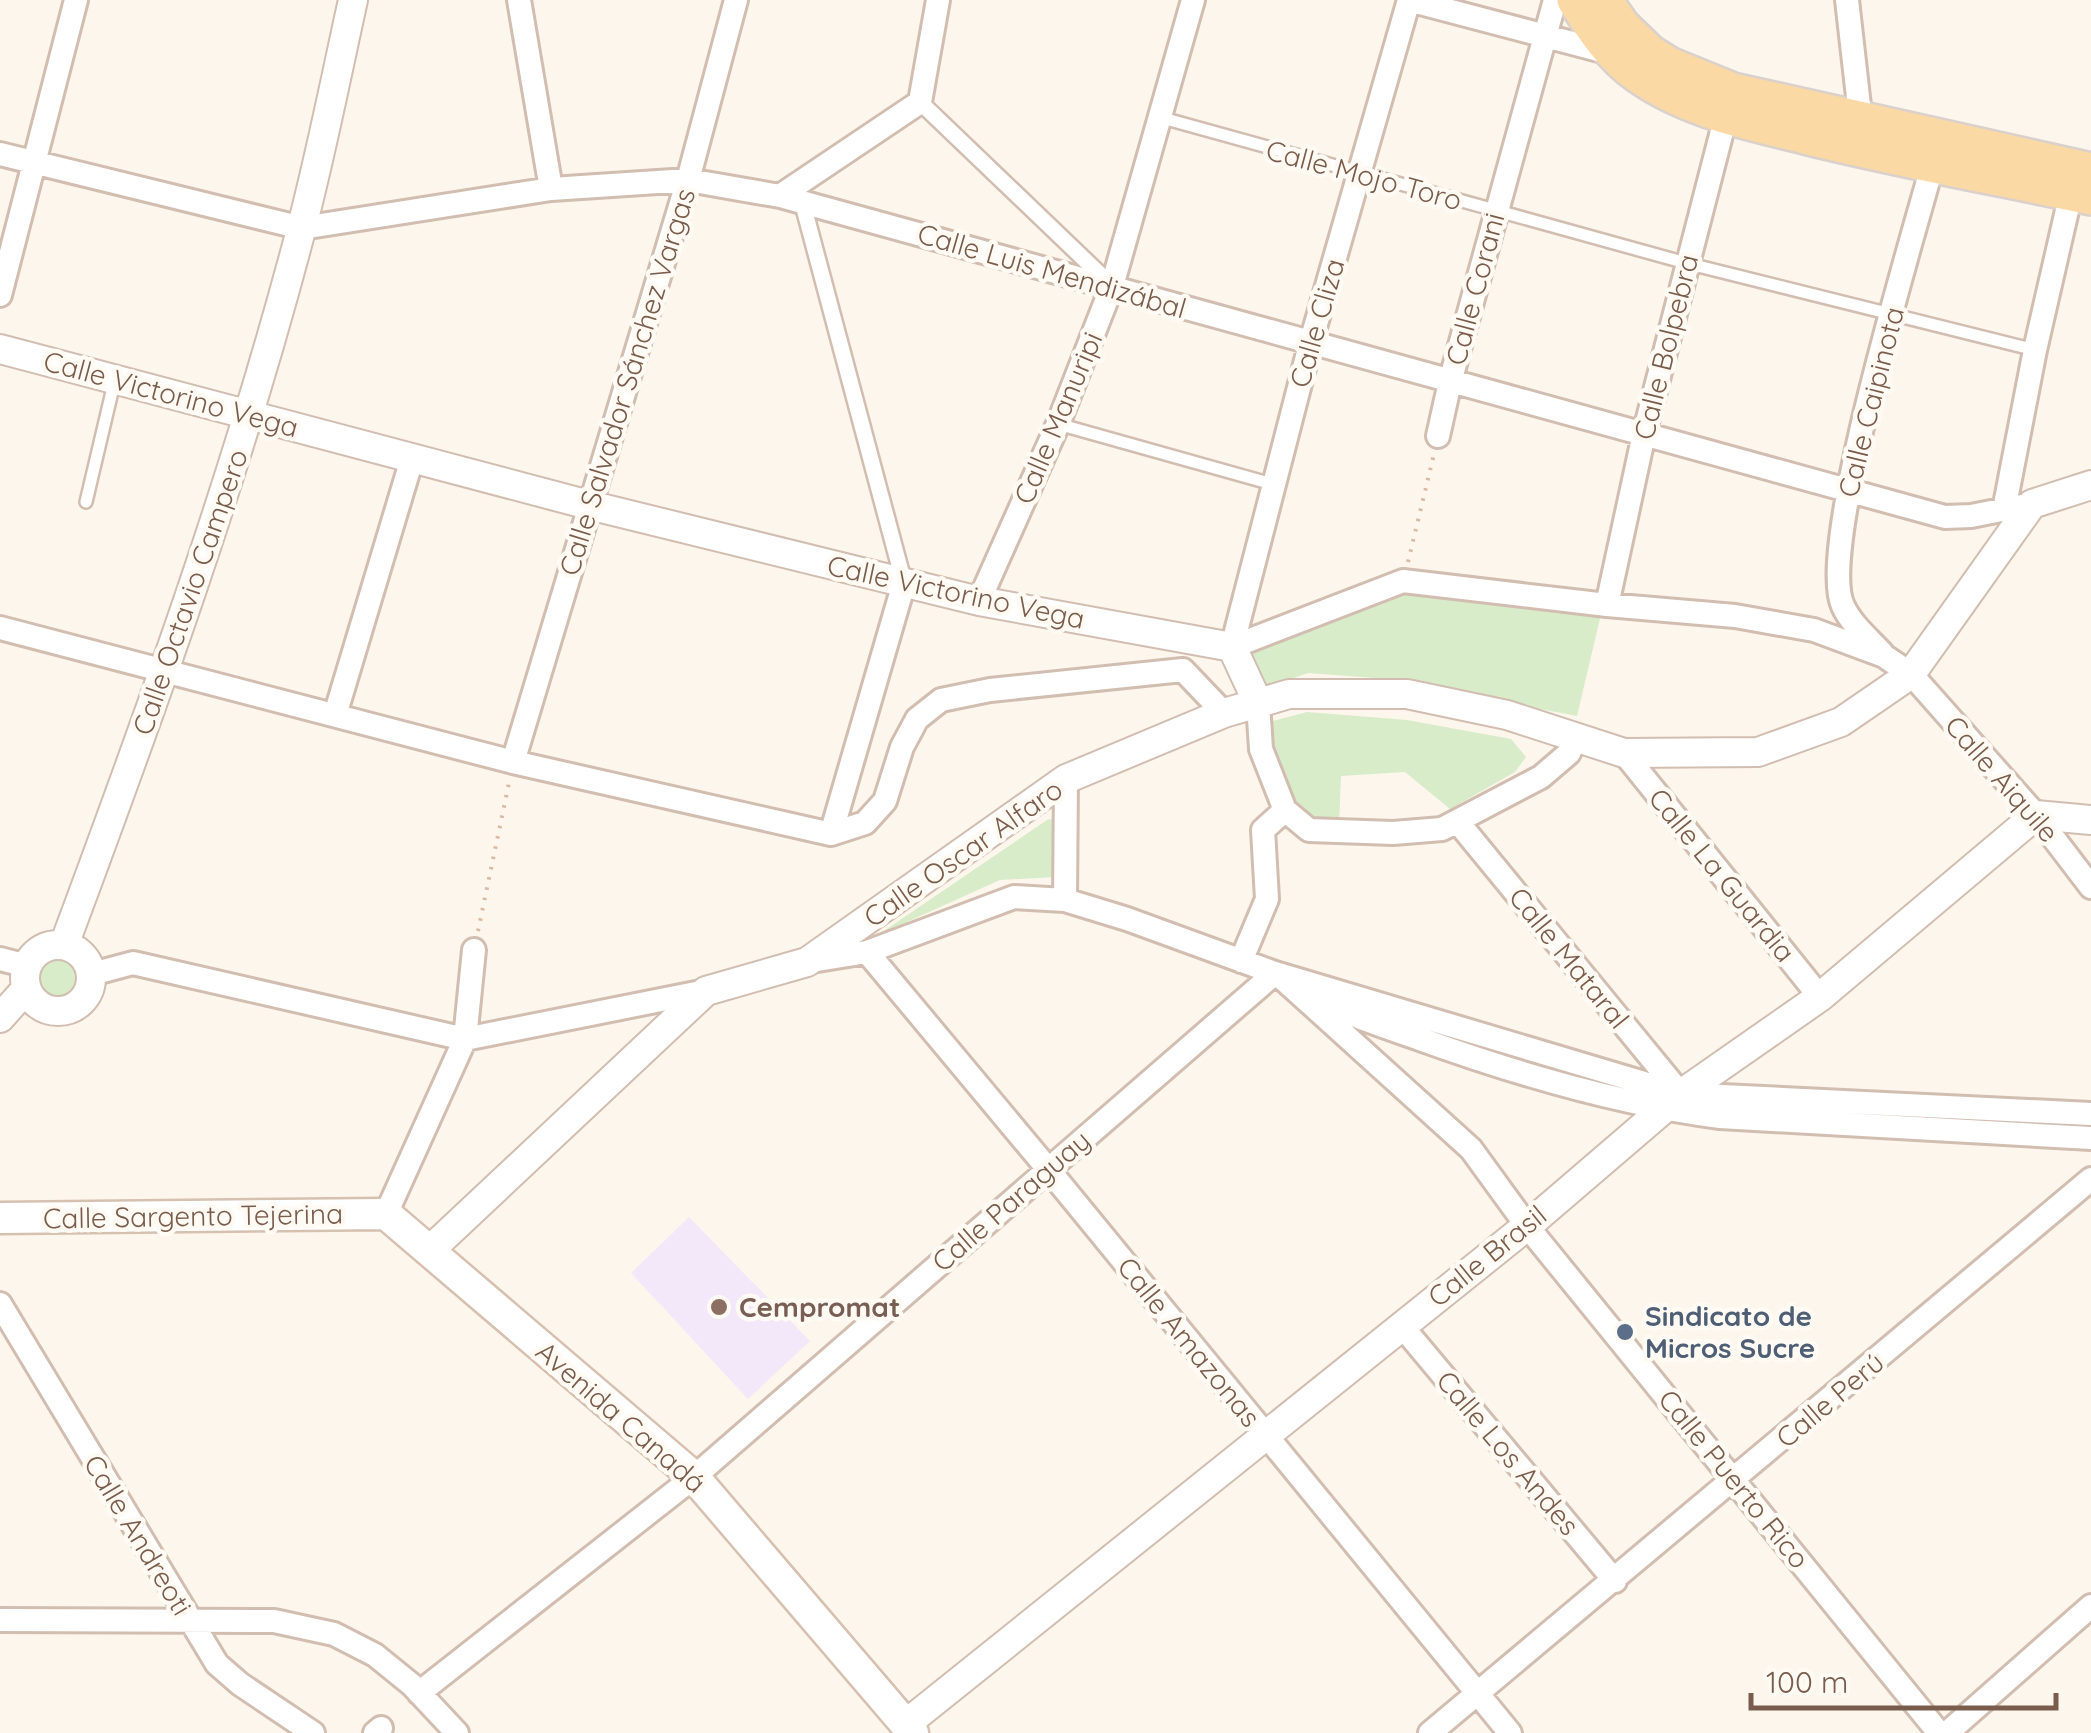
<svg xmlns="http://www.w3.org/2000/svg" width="2091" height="1733" font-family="Quicksand,sans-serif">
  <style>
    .education { fill: #f3e8fa }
    .green { fill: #d8ecc9 }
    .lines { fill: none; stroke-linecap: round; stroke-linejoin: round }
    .service-casing { stroke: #d1beb0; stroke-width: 16 }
    .pedestrian-casing { stroke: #d1beb0; stroke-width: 20 }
    .minor-casing { stroke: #d1beb0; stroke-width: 28 }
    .tertiary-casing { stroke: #d1beb0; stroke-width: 32 }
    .secondary-casing { stroke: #d6c0b0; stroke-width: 35 }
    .primary-casing { stroke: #dad1cd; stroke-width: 40 }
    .path { stroke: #d9b8a5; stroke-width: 4; stroke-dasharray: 2.5 8; stroke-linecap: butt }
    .service { stroke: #fff; stroke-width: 11 }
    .pedestrian { stroke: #fff; stroke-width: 15 }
    .minor { stroke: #fff; stroke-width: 22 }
    .tertiary { stroke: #fff; stroke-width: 28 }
    .secondary { stroke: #fff; stroke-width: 30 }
    .primary { stroke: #fbd9a5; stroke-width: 35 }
    .education-dot { fill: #8d6e63; stroke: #fffaf3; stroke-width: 4 }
    .service-dot { fill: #5c6f8a; stroke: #fffaf3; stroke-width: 4 }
    .labels { text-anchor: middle; stroke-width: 9; stroke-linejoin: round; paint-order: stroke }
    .street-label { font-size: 28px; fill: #7a5c4d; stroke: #fffaf3 }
    .education-label { font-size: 28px; font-weight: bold; fill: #785e54; stroke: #fffaf3; text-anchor: start }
    .service-label { font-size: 28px; font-weight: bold; fill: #4e5e75; stroke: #fffaf3; text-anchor: start }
  </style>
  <rect width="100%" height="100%" fill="#fdf6ec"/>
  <path class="education" d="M689,1217L810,1341L748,1399L631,1273Z"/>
  <path class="green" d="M1410,583L1602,610L1577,716L1375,678L1308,673L1265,688L1233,642L1243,630L1365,590Z
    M1307,712L1407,720L1511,739L1526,757L1515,772L1450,809L1405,772L1341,776L1339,825L1313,819L1292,798L1262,724Z
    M1057,818L1055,877L1000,880L878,935L1047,820Z
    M38 978a20 20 0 1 1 40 0a20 20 0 1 1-40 0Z"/>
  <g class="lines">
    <g class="service-casing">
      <path id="service" d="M1159,117L1686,263L2035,350
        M1058,424L1272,484
        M86,502L115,379"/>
    </g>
    <g class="pedestrian-casing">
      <path id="pedestrian" d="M920,102L1109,283
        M802,201L904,583"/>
    </g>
    <g class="minor-casing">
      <path id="minor" d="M519,0L551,189
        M1409,0L1614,54
        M1847,0L1862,132
        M0,154L302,228L551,189L688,180L780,196L1945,517L1971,516L2032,504
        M780,196L920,102L938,0
        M0,295L76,0
        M1438,436L1450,382L1555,0
        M2004,510L2035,350L2071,193V181
        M979,601L1058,424L1112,286L1193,0
        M1607,605L1644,434L1729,104
        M0,628L513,762L831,834L865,823L885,801L902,747L917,719L941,700L990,690L1183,670L1224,713
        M1232,647L1403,581L1607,605L1735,616L1814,630L1884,656L1911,674L2036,815L2091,887
        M1232,647L1310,345L1409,0
        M1882,653C1869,639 1851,624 1843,606C1816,549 1916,228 1936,152
        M1258,703L1261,749L1285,810L1309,830L1393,833L1442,829L1541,777L1569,753L1576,737
        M335,715L412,459
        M1624,753L1820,997
        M513,762L688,180L736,0
        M1457,821L1680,1093
        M831,834L904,583
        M1065,900L1066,779
        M867,952L1048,1169L1510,1733
        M0,959L27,966
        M811,961L867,952L1014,897L1065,900L1127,919L1275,973L1681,1094L2091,1114
        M1241,961L1267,899L1263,830L1285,810
        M92,974L133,963L465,1039L706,991
        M1282,978L1471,1149L1527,1226L1939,1733
        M1313,995C1347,1015 1383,1026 1420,1039C1517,1074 1618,1104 1720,1117L2091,1138
        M386,1214L465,1039L474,950
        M0,1304L217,1664L240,1684L313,1733
        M1401,1325L1615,1581
        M0,1620L274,1621L334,1634L375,1655L412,1685L457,1733
        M419,1693L694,1477L1275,973
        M375,1733L381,1728
        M1430,1733L2091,1179
        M1947,1733L2091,1606"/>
    </g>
    <g class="tertiary-casing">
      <path id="tertiary" d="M0,349L589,505L979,601L1232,647L1258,703
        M25 978a33 33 0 1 1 66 0a33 33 0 1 1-66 0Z
        M64,945C152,709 237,474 301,230C321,154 336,77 353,0
        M0,1018L26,989
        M429,1251L706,991L807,962L1066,779L1224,713L1289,694H1407L1507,715L1624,753L1758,752L1841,722L1911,674L2032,504L2091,485
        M906,1724L1527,1226L1681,1094L1820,997L2036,815L2091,820"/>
    </g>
    <g class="secondary-casing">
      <path id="secondary" d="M0,1218L386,1214L694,1477L913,1733"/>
    </g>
    <g class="primary-casing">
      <path id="primary" d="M1575,0C1593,28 1611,56 1638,75C1689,111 1750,122 1809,137C1902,160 1997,177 2091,197
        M1604,0L1622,26L1650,53L1669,65L1733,91L2091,171"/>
    </g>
    <path class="path" d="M1408,562L1434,454
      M478,931L509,783"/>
    <use href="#service" class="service"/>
    <use href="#pedestrian" class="pedestrian"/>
    <use href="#minor" class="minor"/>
    <use href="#tertiary" class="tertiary"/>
    <use href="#secondary" class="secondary"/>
    <use href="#primary" class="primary"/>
  </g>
  <circle class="education-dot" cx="719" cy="1307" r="10"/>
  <circle class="service-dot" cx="1625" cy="1332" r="10"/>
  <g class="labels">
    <g class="street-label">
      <text transform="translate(1364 175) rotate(15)" y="10">Calle Mojo Toro</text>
      <text transform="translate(1052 271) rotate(16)" y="10">Calle Luis Mendizábal</text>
      <text transform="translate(1475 289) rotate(-75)" y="10">Calle Corani</text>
      <text transform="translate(1317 323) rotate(-74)" y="10">Calle Cliza</text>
      <text transform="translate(1666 347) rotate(-76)" y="10">Calle Bolpebra</text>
      <text transform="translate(627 382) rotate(-73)" y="10">Calle Salvador Sánchez Vargas</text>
      <text transform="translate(171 394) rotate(15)" y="10">Calle Victorino Vega</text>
      <text transform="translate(1871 402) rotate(-76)" y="10">Calle Caipinota</text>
      <text transform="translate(1058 418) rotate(-67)" y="10">Calle Manuripi</text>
      <text transform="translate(190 592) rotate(-71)" y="10">Calle Octavio Campero</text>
      <text transform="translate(956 592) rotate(12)" y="10">Calle Victorino Vega</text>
      <text transform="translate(2002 779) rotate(49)" y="10">Calle Aiquile</text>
      <text transform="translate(963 853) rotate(-35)" y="10">Calle Oscar Alfaro</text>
      <text transform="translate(1722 875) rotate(51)" y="10">Calle La Guardia</text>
      <text transform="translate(1569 958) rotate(51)" y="10">Calle Mataral</text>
      <text transform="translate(1011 1201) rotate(-41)" y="10">Calle Paraguay</text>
      <text transform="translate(193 1216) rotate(-1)" y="10">Calle Sargento Tejerina</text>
      <text transform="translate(1487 1256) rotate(-39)" y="10">Calle Brasil</text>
      <text transform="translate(1189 1342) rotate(51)" y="10">Calle Amazonas</text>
      <text transform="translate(1830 1400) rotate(-40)" y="10">Calle Perú</text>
      <text transform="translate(621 1417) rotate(41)" y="10">Avenida Canadá</text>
      <text transform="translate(1508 1453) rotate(50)" y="10">Calle Los Andes</text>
      <text transform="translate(1734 1479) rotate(51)" y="10">Calle Puerto Rico</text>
      <text transform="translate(138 1535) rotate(59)" y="10">Calle Andreoti</text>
    </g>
    <g class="education-label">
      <text x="739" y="1317">Cempromat</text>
    </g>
    <g class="service-label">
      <text x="1645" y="1326">Sindicato de<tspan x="1645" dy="32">Micros Sucre</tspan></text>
    </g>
  </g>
  <path d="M1751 1693v15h305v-15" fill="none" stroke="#7a5c4d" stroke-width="5"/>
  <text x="1766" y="1693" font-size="30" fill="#7a5c4d" stroke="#fffaf3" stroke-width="8" paint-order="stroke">100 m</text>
</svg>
